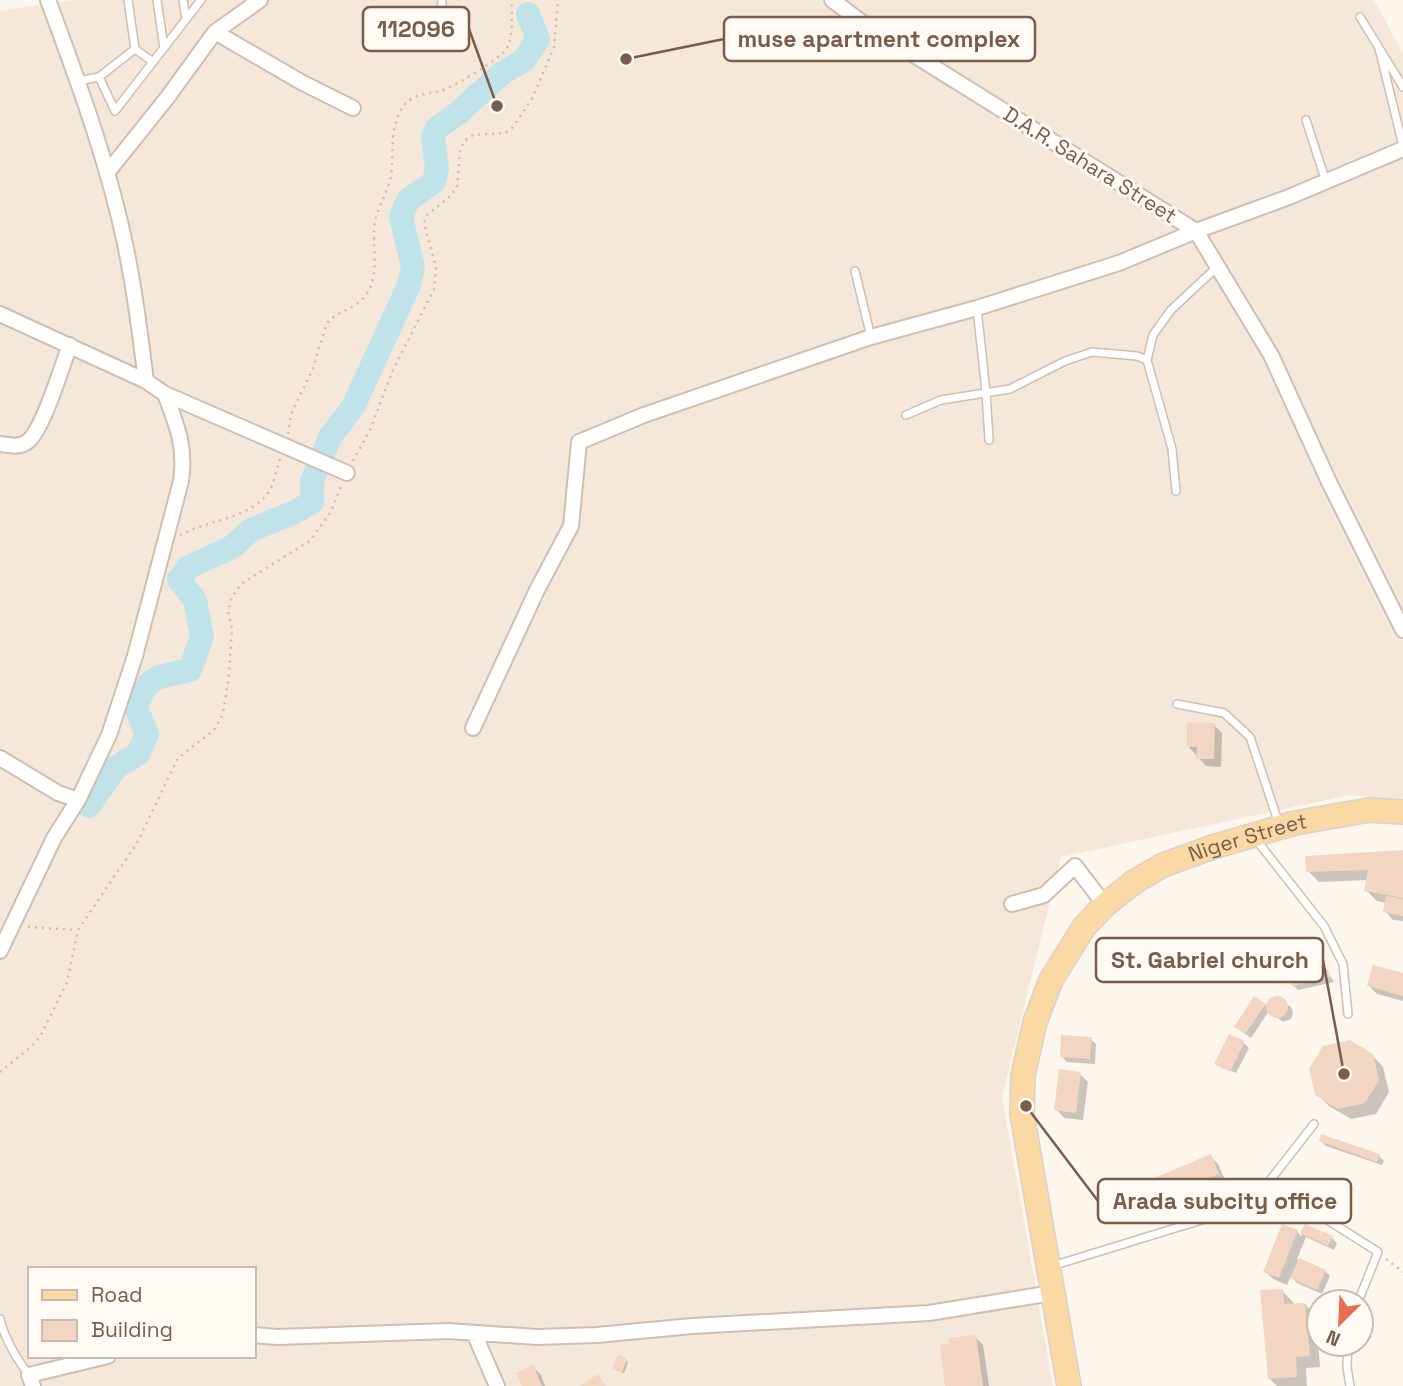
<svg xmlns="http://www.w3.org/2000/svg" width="1403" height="1386" font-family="'Space Grotesk',sans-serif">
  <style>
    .residential { fill: #f5e8da; fill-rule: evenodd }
    .shadow { fill: #0003 }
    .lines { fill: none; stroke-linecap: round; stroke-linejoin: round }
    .river { stroke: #bfe3e8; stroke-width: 24 }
    .building { fill: #f3d5c3 }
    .lane-casing { stroke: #d1beb0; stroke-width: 10 }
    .street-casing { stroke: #d1beb0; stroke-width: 18 }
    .primary-casing { stroke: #dad1cd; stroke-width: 26 }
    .path { stroke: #d9b8a5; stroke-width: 2.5; stroke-dasharray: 2 5; stroke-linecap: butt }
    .lane { stroke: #fff; stroke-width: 7 }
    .street { stroke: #fff; stroke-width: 14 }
    .primary { stroke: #fbd9a5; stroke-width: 23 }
    .labels { text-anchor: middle; stroke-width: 6; stroke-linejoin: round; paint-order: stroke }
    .street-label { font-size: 21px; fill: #7a5c4d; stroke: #fffaf3 }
    .leader { fill: none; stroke: #7a5c4d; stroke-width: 2.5 }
    .callout-dot { fill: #7a5c4d; stroke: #fffaf3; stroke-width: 2.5 }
    .callout { fill: #fffaf3; stroke: #7a5c4d; stroke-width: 2.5 }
    .callout-label { font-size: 23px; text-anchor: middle; font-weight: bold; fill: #7a5c4d }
  </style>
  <rect width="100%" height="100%" fill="#fdf6ec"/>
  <path class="residential" d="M72,0H1374L1403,53V800L1349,795L1061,857L1002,1097L1053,1386H0V11ZM30,1269H254V1356H30Z"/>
  <path class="shadow" d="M1214,725L1222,733L1221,767L1206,766L1188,746Z
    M1403,852V921L1393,920L1385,911L1386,903L1377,901L1366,890L1368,880L1319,882L1308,871Z
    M1327,971L1334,982L1298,990L1293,985Z
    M1403,975V1001L1377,994L1369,986Z
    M1276,998L1291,1007L1293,1013L1291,1019L1283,1022L1269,1011L1251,1038L1236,1027L1265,1005L1267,1008L1271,1000Z
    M1091,1039L1096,1044L1095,1064L1067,1062L1062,1057Z
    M1244,1043L1249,1048L1236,1073L1216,1064Z
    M1372,1055L1383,1067L1389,1092L1376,1114L1351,1119L1329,1106L1317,1094Z
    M1080,1074L1088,1082L1083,1120L1064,1118L1056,1109Z
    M1321,1141L1379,1156L1384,1161L1382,1165L1326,1146Z
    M1210,1156L1218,1164L1226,1182L1170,1206L1162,1198Z
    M1306,1226L1332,1238L1337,1243L1334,1250L1306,1237L1297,1259L1325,1271L1330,1276L1322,1294L1297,1283L1291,1276L1287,1285L1273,1279L1265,1271L1297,1231L1301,1236Z
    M1282,1291L1293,1302V1305L1305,1304L1316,1316L1320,1367L1306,1368L1307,1386H1277L1269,1378Z
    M975,1337L983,1345L989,1386H947Z
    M619,1357L628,1362L624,1373L616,1370Z
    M533,1367L541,1375L545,1386H523Z"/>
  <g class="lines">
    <path class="river" d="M89,806L116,767L138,754L147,734L136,708C148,673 158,678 190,670L202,636L195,600L179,580L187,568L232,547L251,530L295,512L312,502V481L330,437L353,407L409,285L413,267L401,217L408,200L434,182L437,169L433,137L437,128L457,114L501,74L524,60L538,39L528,14"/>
  </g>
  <path class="building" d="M1187,722L1215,723L1214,759H1196L1197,747H1187Z
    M1403,850V898L1364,891L1368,870L1306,872L1305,856Z
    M1386,896L1403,899V916L1383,912Z
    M1373,965L1403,973V996L1367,986Z
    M1328,969L1330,977L1292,986L1288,979Z
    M1266 1007a11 11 0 1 1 22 0a11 11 0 1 1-22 0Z
    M1254,996L1266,1004L1245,1034L1234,1027Z
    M1229,1034L1245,1041L1230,1072L1214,1064Z
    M1061,1035L1092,1037L1090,1059L1060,1057Z
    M1350,1040L1373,1054L1379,1080L1365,1103L1338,1109L1315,1095L1309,1069L1323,1046Z
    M1059,1069L1081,1072L1076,1113L1054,1110Z
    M1321,1134L1380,1154L1377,1162L1319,1141Z
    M1211,1154L1219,1174L1161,1199L1152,1179Z
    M1282,1224L1298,1230L1279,1278L1263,1272Z
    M1305,1224L1333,1236L1328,1246L1300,1233Z
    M1299,1258L1326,1270L1317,1290L1290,1278Z
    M1283,1289L1284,1304L1305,1303L1310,1356L1296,1357L1297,1377L1268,1379L1260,1290Z
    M976,1335L983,1386H945L940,1345L949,1344V1338Z
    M618,1355L627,1358L622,1373L612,1369Z
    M533,1365L542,1386H522L516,1373Z
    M598,1374L606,1386H580Z"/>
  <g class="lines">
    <g class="lane-casing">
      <path id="lane" d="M128,0L135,49L153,62
        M157,0L164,48
        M183,0L186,19
        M1360,17L1403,87
        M441,20L442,0
        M1379,48L1403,146
        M99,77L115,111L201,0
        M78,81L99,77L135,49
        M1306,120L1326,182
        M855,271L871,337
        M977,308L986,392L989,440
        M906,415L941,400L1010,389L1065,361L1092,352L1137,356L1147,360
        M1176,491L1172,449L1147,360L1153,335L1171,310L1217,267
        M1177,704L1224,713L1250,737L1279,824
        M1254,837L1324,926L1343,964L1348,1014
        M1264,1188L1293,1198L1378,1252L1358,1302
        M1052,1266L1205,1219L1264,1188L1314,1124
        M0,1319C5,1340 16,1358 29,1375
        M1348,1344L1347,1367L1350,1386"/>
    </g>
    <g class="street-casing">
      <path id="street" d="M48,0C77,78 106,157 124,239C134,285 140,333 146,381
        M832,0L863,23L1196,231L1271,355L1329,482L1403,630
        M215,32L301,82L353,108
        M107,173L167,98L215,32L260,0
        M0,314L146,381L165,394L347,473
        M0,444C9,445 19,448 27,442C43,431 62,365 70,345
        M473,728L537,590L571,526L579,442L644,415L871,337L977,308L1119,263L1196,231L1289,197L1403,149
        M0,758L58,793L78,800
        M1012,904L1044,895L1075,866L1105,905
        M0,951L54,838L78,800L109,735L135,656L181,481C186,446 177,426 165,394
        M474,1333L497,1386
        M254,1335L277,1337L448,1331L537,1337L597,1335L692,1326L929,1313L1052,1293
        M33,1386L29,1375L108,1356"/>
    </g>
    <g class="primary-casing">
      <g id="primary">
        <path id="s1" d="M1069,1386L1022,1114L1023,1075L1035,1022L1051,980L1084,927L1105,905L1134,882L1163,865L1213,847L1295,823L1369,810L1403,812"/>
      </g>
    </g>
    <path class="path" d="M288,434L291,414L312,371L327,323C337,311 356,309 366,295C381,274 371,245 375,222C378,206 388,192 391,176C394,152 389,131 402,108C411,94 426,94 440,91C453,87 501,59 507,48C514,35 511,14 512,0
      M353,461L370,430L392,372L434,289L436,267L424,223L427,215L447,199L457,188L460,151L464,141L473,135L505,133L513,127L533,97L554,47L558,0
      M180,535C207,520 249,519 268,493C275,483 276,468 281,457
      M28,927L77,930
      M0,1072L34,1044L41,1035L67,982L78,930L137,843L178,758L214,730L223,714L229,674L232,629L228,611L232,597L241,584L311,540L331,511L341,487
      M1386,1259L1403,1272"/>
    <use href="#lane" class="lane"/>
    <use href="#street" class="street"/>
    <use href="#primary" class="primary"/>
  </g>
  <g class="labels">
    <g class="street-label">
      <text transform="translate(1090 165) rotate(32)" y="7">D.A.R. Sahara Street</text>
      <text dy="7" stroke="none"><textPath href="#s1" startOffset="667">Niger Street</textPath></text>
    </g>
  </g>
  <path class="leader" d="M497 106L469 29M626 59L724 39M1344 1074L1323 960M1026 1106L1098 1201"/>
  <g class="callout-dot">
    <circle cx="497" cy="106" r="7"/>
    <circle cx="626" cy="59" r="7"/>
    <circle cx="1344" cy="1074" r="7"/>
    <circle cx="1026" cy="1106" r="7"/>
  </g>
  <g class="callout">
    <rect x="363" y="7" width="106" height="44" rx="7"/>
    <rect x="724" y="17" width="311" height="44" rx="7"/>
    <rect x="1096" y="938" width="227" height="44" rx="7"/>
    <rect x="1098" y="1179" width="253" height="44" rx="7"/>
  </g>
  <g class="callout-label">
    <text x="416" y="37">112096</text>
    <text x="879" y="47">muse apartment complex</text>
    <text x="1210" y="968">St. Gabriel church</text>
    <text x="1225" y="1209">Arada subcity office</text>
  </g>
  <rect x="28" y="1267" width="228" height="91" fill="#fffaf3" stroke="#cabbb1" stroke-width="2"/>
  <rect x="42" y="1290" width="35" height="10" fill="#fbd9a5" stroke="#cabbb1" stroke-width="2"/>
  <text x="91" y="1302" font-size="21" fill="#7a5c4d">Road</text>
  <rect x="42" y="1320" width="35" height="21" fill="#f3d5c3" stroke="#cabbb1" stroke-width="2"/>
  <text x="91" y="1337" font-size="21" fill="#7a5c4d">Building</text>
  <g transform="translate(1340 1323) rotate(204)"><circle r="33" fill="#fffaf3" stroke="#cabbb1" stroke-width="2"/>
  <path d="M0-5L12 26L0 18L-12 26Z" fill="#e76f51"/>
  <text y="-10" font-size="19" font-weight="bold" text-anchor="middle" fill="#7a5c4d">N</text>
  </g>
</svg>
